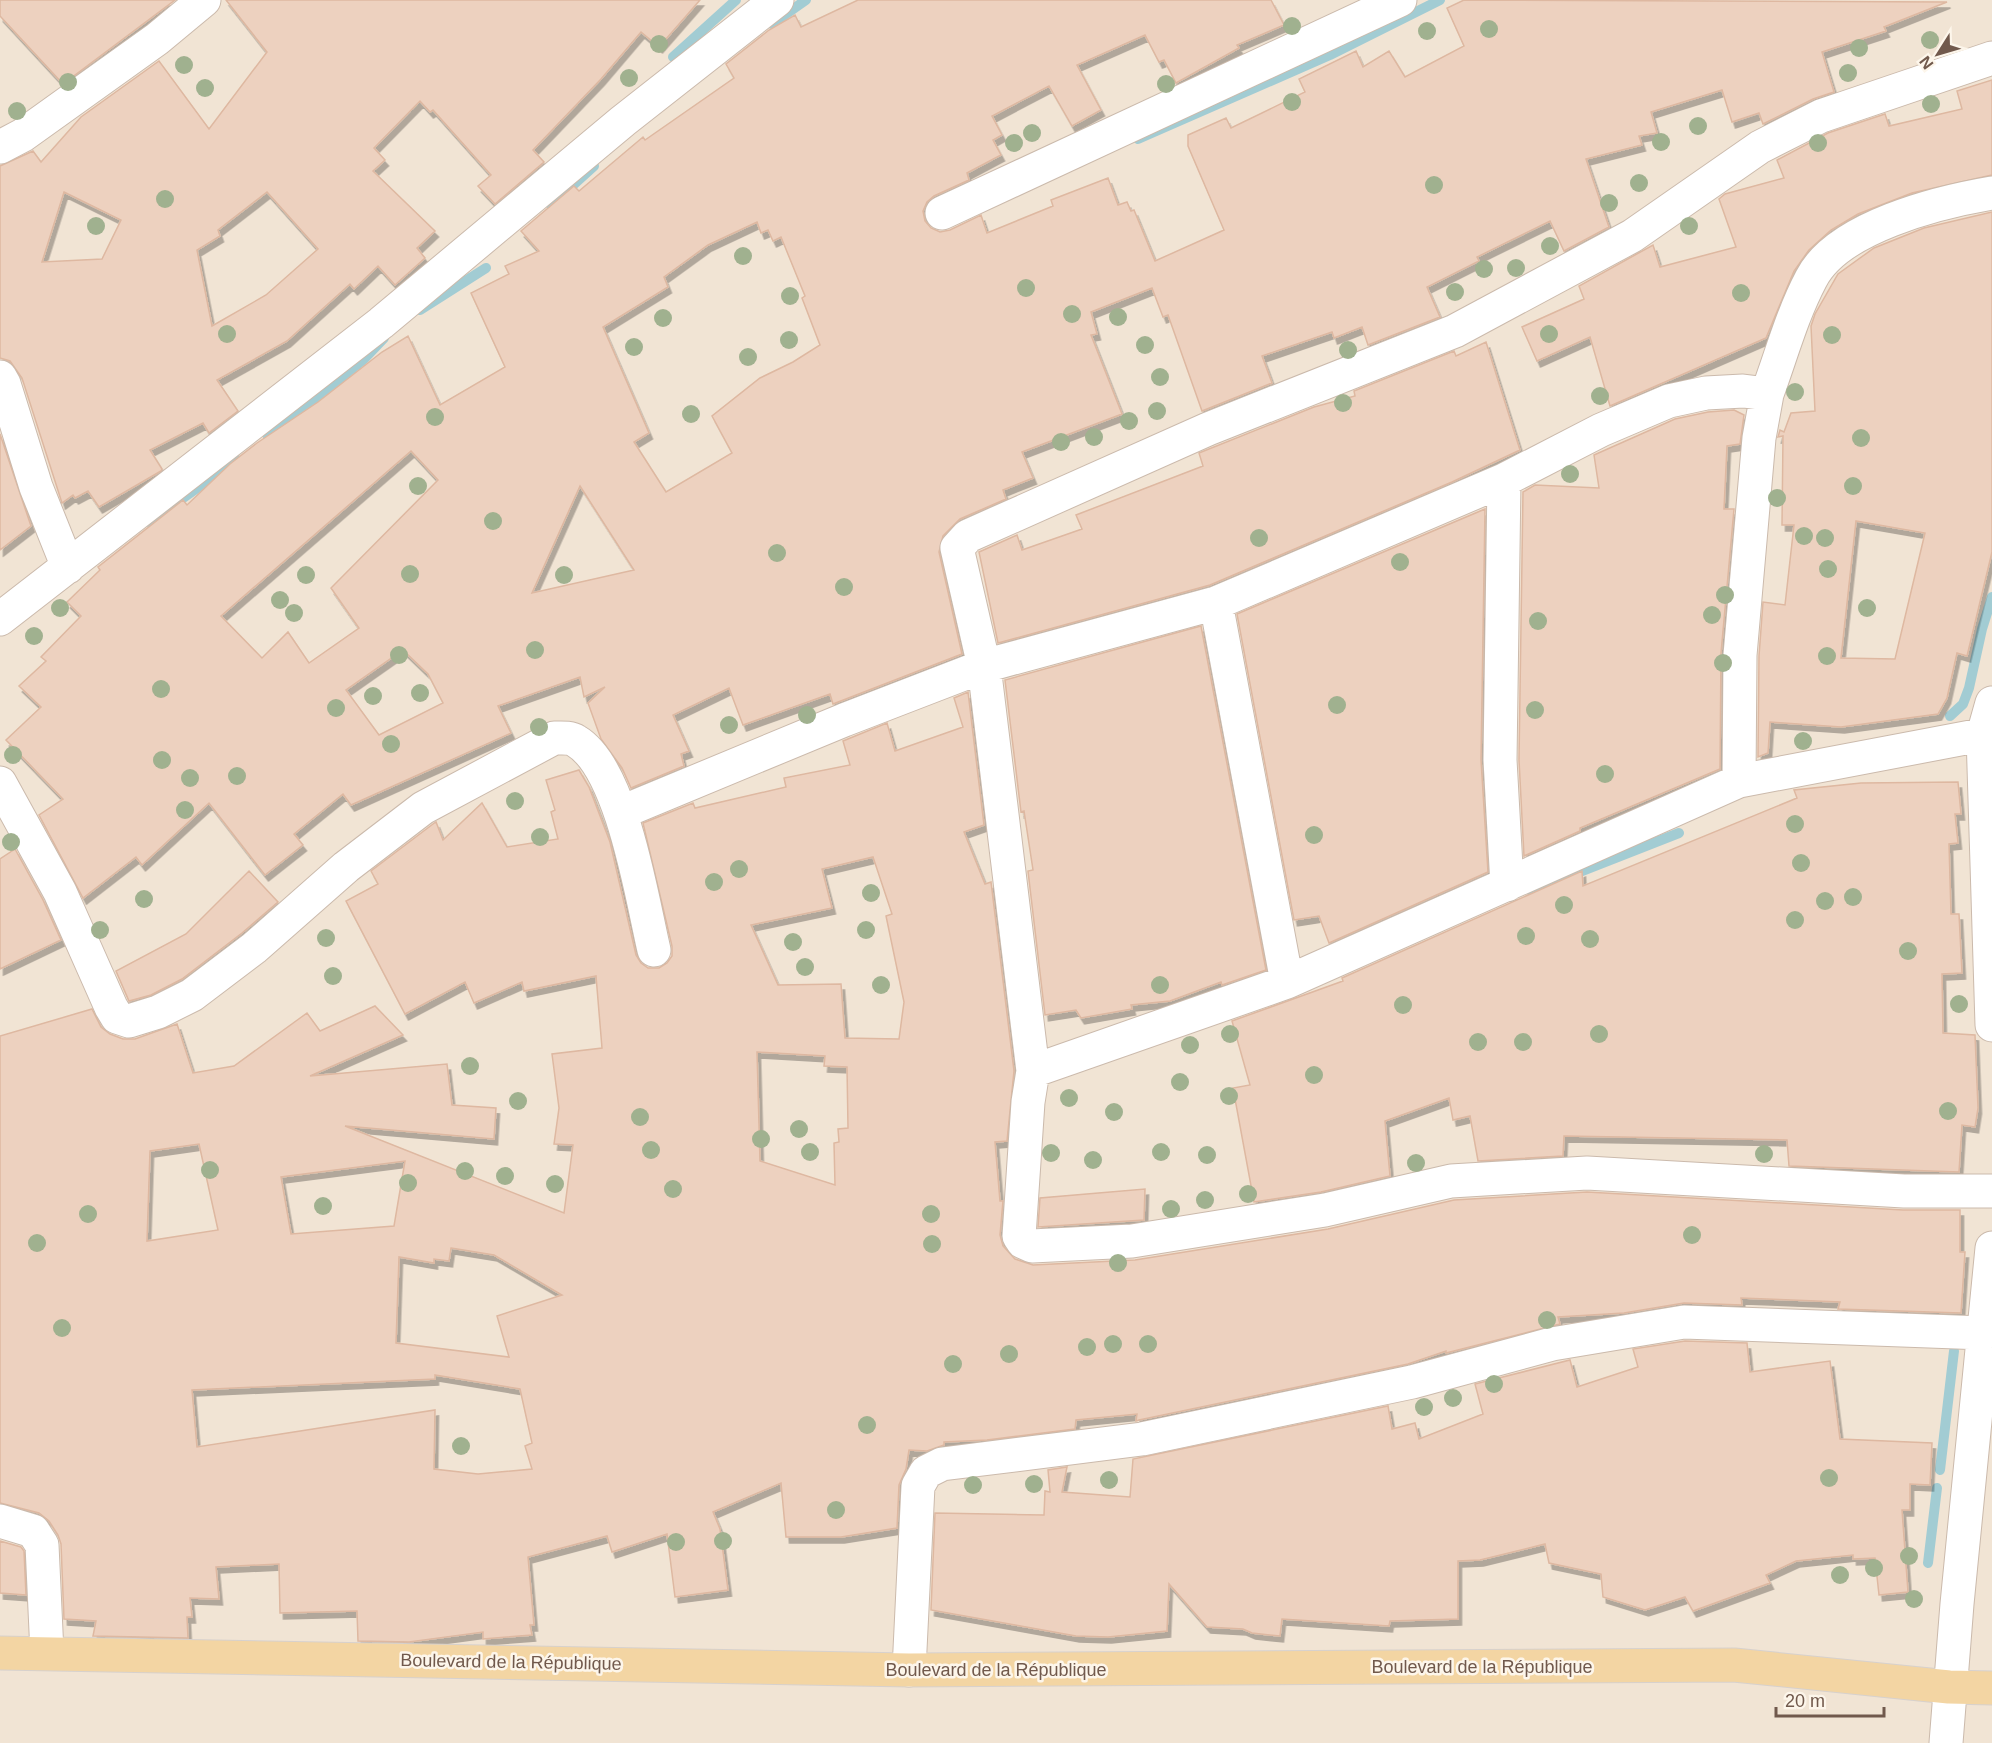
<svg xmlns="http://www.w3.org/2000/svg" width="1992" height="1743" font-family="Arial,sans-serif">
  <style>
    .residential { fill: #f1e4d4 }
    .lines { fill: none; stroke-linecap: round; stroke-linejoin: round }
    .stream { stroke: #a2ccd3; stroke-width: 10 }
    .building { fill: #edd1bf; stroke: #deb8a1; stroke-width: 1.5; fill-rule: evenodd; filter: url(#shadow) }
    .minor-casing { stroke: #cbbaac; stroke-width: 35 }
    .major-casing { stroke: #d7d1cd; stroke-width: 35 }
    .minor { stroke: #fff; stroke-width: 33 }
    .major { stroke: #f3d5a3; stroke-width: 33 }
    .tree { fill: #a0b18f }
    .labels { text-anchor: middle; stroke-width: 5; stroke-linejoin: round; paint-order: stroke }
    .street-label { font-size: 18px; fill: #71594c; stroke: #fdf6eb }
  </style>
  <defs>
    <filter id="shadow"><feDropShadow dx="3.5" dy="6" stdDeviation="0" flood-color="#0004"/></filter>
  </defs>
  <rect width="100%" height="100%" fill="#faf2e5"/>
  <path class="residential" d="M0,0H1992V1743H0Z"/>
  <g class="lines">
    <path class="stream" d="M772,24L806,0
      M673,57L736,0
      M1138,139L1330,55L1440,0
      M551,205L594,166
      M420,310L486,268
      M268,437L364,359L384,338
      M149,522L237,460
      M1950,716L1963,704L1969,688L1982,629L1992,597
      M1531,891L1679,833
      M1940,1470L1954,1351
      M1928,1563L1937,1488"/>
  </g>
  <path class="building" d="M0,0H175L63,84L0,16Z
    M226,0H700L659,47L641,32L601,79L533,150L544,162L495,204L478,186L491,175L433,110L430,112L420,101L374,148L385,160L373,171L435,231L417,248L425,258L395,285L378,266L354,289L350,284L287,341L217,380L238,411L209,433L203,423L150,450L162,469L161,471L99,507L88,491L75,498L73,495L62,503L22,378L10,361L0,358V166L33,151L41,162L81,117L159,61L209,129L267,52ZM64,192L121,220L102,259L42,262ZM267,192L318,249L266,295L212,326L197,250L220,236L218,230Z
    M858,0H1271L1284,25L1237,45L1239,48L1176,83L1164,60L1159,62L1145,35L1077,65L1101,110L1072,126L1049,86L992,116L1002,135L993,140L1001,155L967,173L969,180L934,196L927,202L923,211L925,221L931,228L940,232L950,230L981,215L987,233L1053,206L1051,200L1108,178L1118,205L1127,202L1131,211L1134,210L1155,261L1224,230L1188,146V135L1226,118L1231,128L1305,92L1299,79L1356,51L1363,67L1389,51L1405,77L1464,46L1447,8L1464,0L1947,2L1884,27L1886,31L1822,52L1834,92L1813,99L1763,124L1759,113L1732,122L1722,90L1651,112L1657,133L1639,136L1642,145L1586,159L1609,227L1564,251L1550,221L1477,257L1479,261L1427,287L1440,317L1368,345L1362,327L1334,338L1332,332L1262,356L1272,383L1202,411L1168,315L1163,317L1152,288L1091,312L1097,334L1091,335L1122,414L1022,452L1033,478L1003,490L1006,499L960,519L943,536L939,552L962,654L833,704L830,694L743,725L729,688L673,715L689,751L681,754L684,766L631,788L622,768L601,739L588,703L605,687L584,697L580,677L498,706L511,733L351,805L343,794L294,834L303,845L265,875L209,803L142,865L136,857L83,898L39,815L63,799L6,740L41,707L19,686L46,661L41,657L81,616L67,602L100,570L98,567L183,500L187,505L230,464L257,443L318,402L382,352L408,336L440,405L505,367L471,293L509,274L505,266L539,251L521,231L574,186L579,191L643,137L645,140L734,78L726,64L769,30L795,15L801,27ZM757,222L761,233L768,230L773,241L781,237L805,296L802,298L820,345L793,362L760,378L712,416L732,453L666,492L634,442L649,433L603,327L668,287L664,277L708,245ZM411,451L438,480L331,588L359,628L309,663L288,632L262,658L221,616ZM580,486L634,570L532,593ZM403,650L428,674L443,703L379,735L346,690Z
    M1992,80V175L1912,193L1858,214L1831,230L1809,250L1794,271L1766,338L1610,406L1590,337L1537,361L1522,327L1584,299L1579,286L1653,245L1660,267L1736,247L1719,199L1725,194L1784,178L1777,160L1828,133L1885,114L1889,126L1962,109L1957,91Z
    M1992,212V552L1967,656L1957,653L1947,698L1938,714L1841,727L1770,722L1768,753L1758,757L1759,656L1763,602L1785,605L1794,525H1782L1783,436L1778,437L1780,430L1784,432L1791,413L1815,411L1811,326L1815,314L1838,274L1874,248L1924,228ZM1856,521L1925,533L1895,659L1841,658Z
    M1486,342L1520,450L1452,482L1210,585L998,643L979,552L1017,535L1022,550L1082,529L1076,515L1203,466L1199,453L1314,407L1355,396L1354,391L1454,351L1456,356Z
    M1734,410L1744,415L1740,444L1727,446L1724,509H1734L1721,653L1720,769L1580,828V831L1524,856L1519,760L1523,492L1535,485L1599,488L1594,455L1675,419L1708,412Z
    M0,434L31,526L0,550Z
    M1485,509L1481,760L1488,872L1329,943L1319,916L1294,920L1237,614Z
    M1201,626L1266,970L1222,985L1221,982L1170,1001L1131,1005L1132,1009L1081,1018L1076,1010L1045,1015L1028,871L1033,870L1024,811L1021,812L1005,680Z
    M968,692L984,825L964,832L985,884L991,882L1014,1071L1007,1141L995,1142L1000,1201H1003L1000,1235L1003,1246L1015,1259L1033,1265L1135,1260L1328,1229L1454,1200L1587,1192L1903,1210H1960V1252H1965L1961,1313L1838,1309L1840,1302L1741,1298L1742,1305L1684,1303L1624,1313L1558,1317L1560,1324L1446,1353V1351L1408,1364L1139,1420L1136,1421L1137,1414L1076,1420L1075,1429L987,1440L944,1442V1445L927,1451L909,1450L906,1469L899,1485L897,1528L841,1537H786L781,1483L713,1512L720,1529L728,1590L675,1597L667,1534L612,1552L607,1536L528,1557L534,1625H530L532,1635L483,1639V1632L409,1642L358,1641L357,1611L280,1613L279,1564L216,1567L219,1599L190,1598L192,1617H187L188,1638L93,1636L96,1621L64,1619L61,1544L58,1535L49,1521L39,1513L0,1503V1036L92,1009L101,1027L110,1034L123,1039H135L177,1024L193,1073L234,1066L307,1013L320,1031L375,1006L403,1035L310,1076L447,1064L452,1105L496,1108L494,1139L345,1126L564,1213L573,1145L554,1144L559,1108L552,1054L602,1048L596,976L524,991L522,982L474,1003L465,982L405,1014L346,901L378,884L371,871L433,824L436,822L443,840L482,803L507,847L558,839L551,812L555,810L546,780L579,770L589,787L610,842L636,955L641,963L648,968H659L667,963L672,956V946L643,823L693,803L695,808L786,787L784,778L850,765L843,741L887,723L895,751L963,727L954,698ZM873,857L892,914L886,916L904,1002L899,1039L845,1038L841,984L778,985L751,925L832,908L822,869ZM757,1052L825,1056L824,1066L847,1067L848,1128L838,1129L839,1142L834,1143L835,1185L760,1161ZM199,1144L218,1230L147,1241L150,1151ZM405,1161L394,1226L291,1234L281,1177ZM451,1248L494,1255L562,1295L497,1316L509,1357L396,1343L399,1257L434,1263V1259L449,1261ZM435,1375L520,1389L532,1443L525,1446L532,1469L478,1474L434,1469L435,1410L197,1447L192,1390L435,1379Z
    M1958,782L1961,814H1955L1958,843L1949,844L1951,914H1959L1962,973L1942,974L1943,1033L1975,1035L1978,1108L1975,1127L1962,1125L1959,1172L1789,1166L1787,1140L1564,1136L1563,1156L1478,1161L1470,1116L1453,1120L1449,1098L1385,1121L1390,1176L1321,1192L1254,1202L1233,1088L1250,1085L1232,1021L1343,981L1342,978L1582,871L1583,886L1797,798L1794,790L1861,783Z
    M15,849L43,900L61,940L0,969V859Z
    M249,871L278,902L242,933L182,979L151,995L129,1001L116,971L186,934Z
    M1145,1189L1144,1220L1038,1227L1040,1198Z
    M1685,1341L1747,1343L1750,1372L1830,1361L1840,1439L1932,1443L1930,1485L1910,1484V1510H1902L1908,1592L1879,1595L1875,1558L1853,1559V1555L1796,1561L1766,1575L1770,1583L1693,1611L1685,1597L1645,1610L1603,1597L1601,1574L1549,1563L1545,1544L1480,1560L1458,1561V1619L1390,1621L1389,1626L1282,1619L1280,1636L1252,1633L1243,1629L1207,1627L1169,1584L1167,1631L1108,1637L1076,1636L931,1610L935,1513L1044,1515L1045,1491L1050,1492L1048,1470L1067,1467L1062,1492L1130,1497L1133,1459L1388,1406L1392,1429L1415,1423L1419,1439L1483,1414L1475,1384L1570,1360L1577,1387L1638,1367L1633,1349Z
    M0,1541L21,1547L24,1551L26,1595L0,1593Z"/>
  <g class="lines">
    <g class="minor-casing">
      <path id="minor" d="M1992,58L1821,116L1760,147L1632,236L1455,331L1208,429L968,536L957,548L984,666L1033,1071L1028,1102L1019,1236L1023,1242L1032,1246L1132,1241L1325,1210L1451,1181L1587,1173L1904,1191H1992
        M0,147L23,135L157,39L204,0
        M942,213L1400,0
        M0,377L4,384L36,487L68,567
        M1767,394C1781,356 1792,315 1811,279C1837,227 1939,202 1992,193
        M1504,480L1500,760L1507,885
        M1216,603L1287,982
        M0,619L381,323L623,121L777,0
        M1992,703L1983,735L1992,1025
        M0,783L60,892L111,1007L117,1017L129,1021L158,1012L192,995L254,948L346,867L423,808L554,738C561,738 570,737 576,741C622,768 642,899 654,950
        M622,812L844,720L984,666L1216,603L1504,480L1601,430L1669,401L1706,393L1743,391L1767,394L1759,438L1740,655L1739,781
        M1033,1071L1287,982L1739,781L1992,733
        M0,1521L33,1531L42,1545L47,1653
        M909,1670L918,1486L926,1472L942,1464L1142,1439L1412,1382L1552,1344L1684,1322L1984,1333
        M1946,1743L1957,1604L1992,1248"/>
    </g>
    <g class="major-casing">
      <path id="major" d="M0,1653L909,1670L1734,1665L1949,1687L1992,1688"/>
    </g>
    <use href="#minor" class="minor"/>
    <use href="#major" class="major"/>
  </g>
  <g class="tree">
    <circle cx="1292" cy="26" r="9"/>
    <circle cx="1489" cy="29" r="9"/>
    <circle cx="1427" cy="31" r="9"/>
    <circle cx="1930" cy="40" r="9"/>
    <circle cx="659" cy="44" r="9"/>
    <circle cx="1859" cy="48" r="9"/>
    <circle cx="184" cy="65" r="9"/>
    <circle cx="1848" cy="73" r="9"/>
    <circle cx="629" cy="78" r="9"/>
    <circle cx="68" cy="82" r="9"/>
    <circle cx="1166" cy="84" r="9"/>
    <circle cx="205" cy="88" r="9"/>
    <circle cx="1292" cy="102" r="9"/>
    <circle cx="1931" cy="104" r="9"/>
    <circle cx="17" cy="111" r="9"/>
    <circle cx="1698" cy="126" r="9"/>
    <circle cx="1032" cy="133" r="9"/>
    <circle cx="1661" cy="142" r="9"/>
    <circle cx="1014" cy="143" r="9"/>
    <circle cx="1818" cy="143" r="9"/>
    <circle cx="1639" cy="183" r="9"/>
    <circle cx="1434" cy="185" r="9"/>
    <circle cx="165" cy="199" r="9"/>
    <circle cx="1609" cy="203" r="9"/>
    <circle cx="96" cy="226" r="9"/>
    <circle cx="1689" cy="226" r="9"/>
    <circle cx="1550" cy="246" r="9"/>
    <circle cx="743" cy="256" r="9"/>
    <circle cx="1516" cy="268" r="9"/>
    <circle cx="1484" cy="269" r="9"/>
    <circle cx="1026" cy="288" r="9"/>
    <circle cx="1455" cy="292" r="9"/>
    <circle cx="1741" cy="293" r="9"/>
    <circle cx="790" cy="296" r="9"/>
    <circle cx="1072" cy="314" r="9"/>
    <circle cx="1118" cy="317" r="9"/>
    <circle cx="663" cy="318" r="9"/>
    <circle cx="227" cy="334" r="9"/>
    <circle cx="1549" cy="334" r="9"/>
    <circle cx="1832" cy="335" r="9"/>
    <circle cx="789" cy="340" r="9"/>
    <circle cx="1145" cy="345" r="9"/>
    <circle cx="634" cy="347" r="9"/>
    <circle cx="1348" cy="350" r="9"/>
    <circle cx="748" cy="357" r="9"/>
    <circle cx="1160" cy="377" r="9"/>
    <circle cx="1795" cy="392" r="9"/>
    <circle cx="1600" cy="396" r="9"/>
    <circle cx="1343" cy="403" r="9"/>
    <circle cx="1157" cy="411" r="9"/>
    <circle cx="691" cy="414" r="9"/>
    <circle cx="435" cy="417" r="9"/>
    <circle cx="1129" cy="421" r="9"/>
    <circle cx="1094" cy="437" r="9"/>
    <circle cx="1861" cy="438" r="9"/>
    <circle cx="1061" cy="442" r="9"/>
    <circle cx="1570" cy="474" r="9"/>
    <circle cx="418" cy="486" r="9"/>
    <circle cx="1853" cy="486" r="9"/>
    <circle cx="1777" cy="498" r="9"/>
    <circle cx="493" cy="521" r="9"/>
    <circle cx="1804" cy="536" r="9"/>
    <circle cx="1259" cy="538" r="9"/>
    <circle cx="1825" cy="538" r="9"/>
    <circle cx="777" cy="553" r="9"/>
    <circle cx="1400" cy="562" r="9"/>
    <circle cx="1828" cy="569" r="9"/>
    <circle cx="410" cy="574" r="9"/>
    <circle cx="306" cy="575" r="9"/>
    <circle cx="564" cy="575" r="9"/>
    <circle cx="844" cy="587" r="9"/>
    <circle cx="1725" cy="595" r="9"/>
    <circle cx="280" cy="600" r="9"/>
    <circle cx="60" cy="608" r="9"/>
    <circle cx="1867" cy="608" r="9"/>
    <circle cx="294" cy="613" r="9"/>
    <circle cx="1712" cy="615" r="9"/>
    <circle cx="1538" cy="621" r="9"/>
    <circle cx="34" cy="636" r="9"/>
    <circle cx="535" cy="650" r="9"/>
    <circle cx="399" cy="655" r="9"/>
    <circle cx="1827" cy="656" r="9"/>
    <circle cx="1723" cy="663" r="9"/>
    <circle cx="161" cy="689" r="9"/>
    <circle cx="420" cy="693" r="9"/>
    <circle cx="373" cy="696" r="9"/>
    <circle cx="1337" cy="705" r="9"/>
    <circle cx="336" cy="708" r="9"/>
    <circle cx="1535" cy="710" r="9"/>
    <circle cx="807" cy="715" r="9"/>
    <circle cx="729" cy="725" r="9"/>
    <circle cx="539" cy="727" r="9"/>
    <circle cx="1803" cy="741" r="9"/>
    <circle cx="391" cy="744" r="9"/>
    <circle cx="13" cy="755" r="9"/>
    <circle cx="162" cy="760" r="9"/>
    <circle cx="1605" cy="774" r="9"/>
    <circle cx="237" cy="776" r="9"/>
    <circle cx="190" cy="778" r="9"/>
    <circle cx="515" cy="801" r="9"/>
    <circle cx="185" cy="810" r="9"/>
    <circle cx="1795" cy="824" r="9"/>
    <circle cx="1314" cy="835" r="9"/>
    <circle cx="540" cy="837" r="9"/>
    <circle cx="11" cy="842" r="9"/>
    <circle cx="1801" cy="863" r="9"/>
    <circle cx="739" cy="869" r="9"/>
    <circle cx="714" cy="882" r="9"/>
    <circle cx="871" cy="893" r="9"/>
    <circle cx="1853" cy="897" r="9"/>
    <circle cx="144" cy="899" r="9"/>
    <circle cx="1825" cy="901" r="9"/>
    <circle cx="1564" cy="905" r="9"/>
    <circle cx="1795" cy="920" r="9"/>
    <circle cx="100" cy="930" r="9"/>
    <circle cx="866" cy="930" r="9"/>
    <circle cx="1526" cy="936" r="9"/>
    <circle cx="326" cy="938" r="9"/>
    <circle cx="1590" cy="939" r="9"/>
    <circle cx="793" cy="942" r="9"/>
    <circle cx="1908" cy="951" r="9"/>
    <circle cx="805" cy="967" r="9"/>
    <circle cx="333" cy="976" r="9"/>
    <circle cx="881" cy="985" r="9"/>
    <circle cx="1160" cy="985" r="9"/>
    <circle cx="1959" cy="1004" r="9"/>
    <circle cx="1403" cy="1005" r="9"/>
    <circle cx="1230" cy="1034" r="9"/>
    <circle cx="1599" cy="1034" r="9"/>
    <circle cx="1478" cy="1042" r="9"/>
    <circle cx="1523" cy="1042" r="9"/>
    <circle cx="1190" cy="1045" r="9"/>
    <circle cx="470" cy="1066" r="9"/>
    <circle cx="1314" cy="1075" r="9"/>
    <circle cx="1180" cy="1082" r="9"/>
    <circle cx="1229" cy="1096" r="9"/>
    <circle cx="1069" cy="1098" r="9"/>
    <circle cx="518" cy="1101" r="9"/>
    <circle cx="1948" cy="1111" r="9"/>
    <circle cx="1114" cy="1112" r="9"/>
    <circle cx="640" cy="1117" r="9"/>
    <circle cx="799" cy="1129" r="9"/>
    <circle cx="761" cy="1139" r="9"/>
    <circle cx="651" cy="1150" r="9"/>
    <circle cx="810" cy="1152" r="9"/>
    <circle cx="1161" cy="1152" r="9"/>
    <circle cx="1051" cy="1153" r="9"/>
    <circle cx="1764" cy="1154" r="9"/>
    <circle cx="1207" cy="1155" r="9"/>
    <circle cx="1093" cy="1160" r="9"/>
    <circle cx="1416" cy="1163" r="9"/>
    <circle cx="210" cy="1170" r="9"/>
    <circle cx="465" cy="1171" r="9"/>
    <circle cx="505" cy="1176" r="9"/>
    <circle cx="408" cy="1183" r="9"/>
    <circle cx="555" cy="1184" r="9"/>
    <circle cx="673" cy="1189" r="9"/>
    <circle cx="1248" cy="1194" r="9"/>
    <circle cx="1205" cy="1200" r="9"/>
    <circle cx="323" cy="1206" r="9"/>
    <circle cx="1171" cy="1209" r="9"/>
    <circle cx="88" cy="1214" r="9"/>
    <circle cx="931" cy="1214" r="9"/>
    <circle cx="1692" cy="1235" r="9"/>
    <circle cx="37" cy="1243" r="9"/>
    <circle cx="932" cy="1244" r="9"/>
    <circle cx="1118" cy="1263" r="9"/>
    <circle cx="1547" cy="1320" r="9"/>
    <circle cx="62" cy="1328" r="9"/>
    <circle cx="1113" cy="1344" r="9"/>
    <circle cx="1148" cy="1344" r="9"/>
    <circle cx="1087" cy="1347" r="9"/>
    <circle cx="1009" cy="1354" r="9"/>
    <circle cx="953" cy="1364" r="9"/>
    <circle cx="1494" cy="1384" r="9"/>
    <circle cx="1453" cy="1398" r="9"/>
    <circle cx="1424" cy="1407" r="9"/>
    <circle cx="867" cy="1425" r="9"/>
    <circle cx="461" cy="1446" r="9"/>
    <circle cx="1829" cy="1478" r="9"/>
    <circle cx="1109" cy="1480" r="9"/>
    <circle cx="1034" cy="1484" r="9"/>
    <circle cx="973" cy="1485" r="9"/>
    <circle cx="836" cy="1510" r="9"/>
    <circle cx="723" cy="1541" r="9"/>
    <circle cx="676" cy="1542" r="9"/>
    <circle cx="1909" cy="1556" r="9"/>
    <circle cx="1874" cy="1568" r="9"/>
    <circle cx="1840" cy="1575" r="9"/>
    <circle cx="1914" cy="1599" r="9"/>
  </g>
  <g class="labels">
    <g class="street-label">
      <text transform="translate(511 1662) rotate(1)" y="6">Boulevard de la République</text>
      <text x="1482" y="1673">Boulevard de la République</text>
      <text x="996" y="1676">Boulevard de la République</text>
    </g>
  </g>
  <g transform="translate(1938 54) rotate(233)" stroke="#fdf6eb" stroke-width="4.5" paint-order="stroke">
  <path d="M0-4.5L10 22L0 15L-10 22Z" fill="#71594c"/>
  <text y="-9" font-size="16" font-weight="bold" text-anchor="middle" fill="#71594c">N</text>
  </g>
  <path d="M1776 1707v9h108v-9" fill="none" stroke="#71594c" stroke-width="3"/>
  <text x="1785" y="1707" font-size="18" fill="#71594c" stroke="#fdf6eb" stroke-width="4.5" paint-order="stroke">20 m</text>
</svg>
